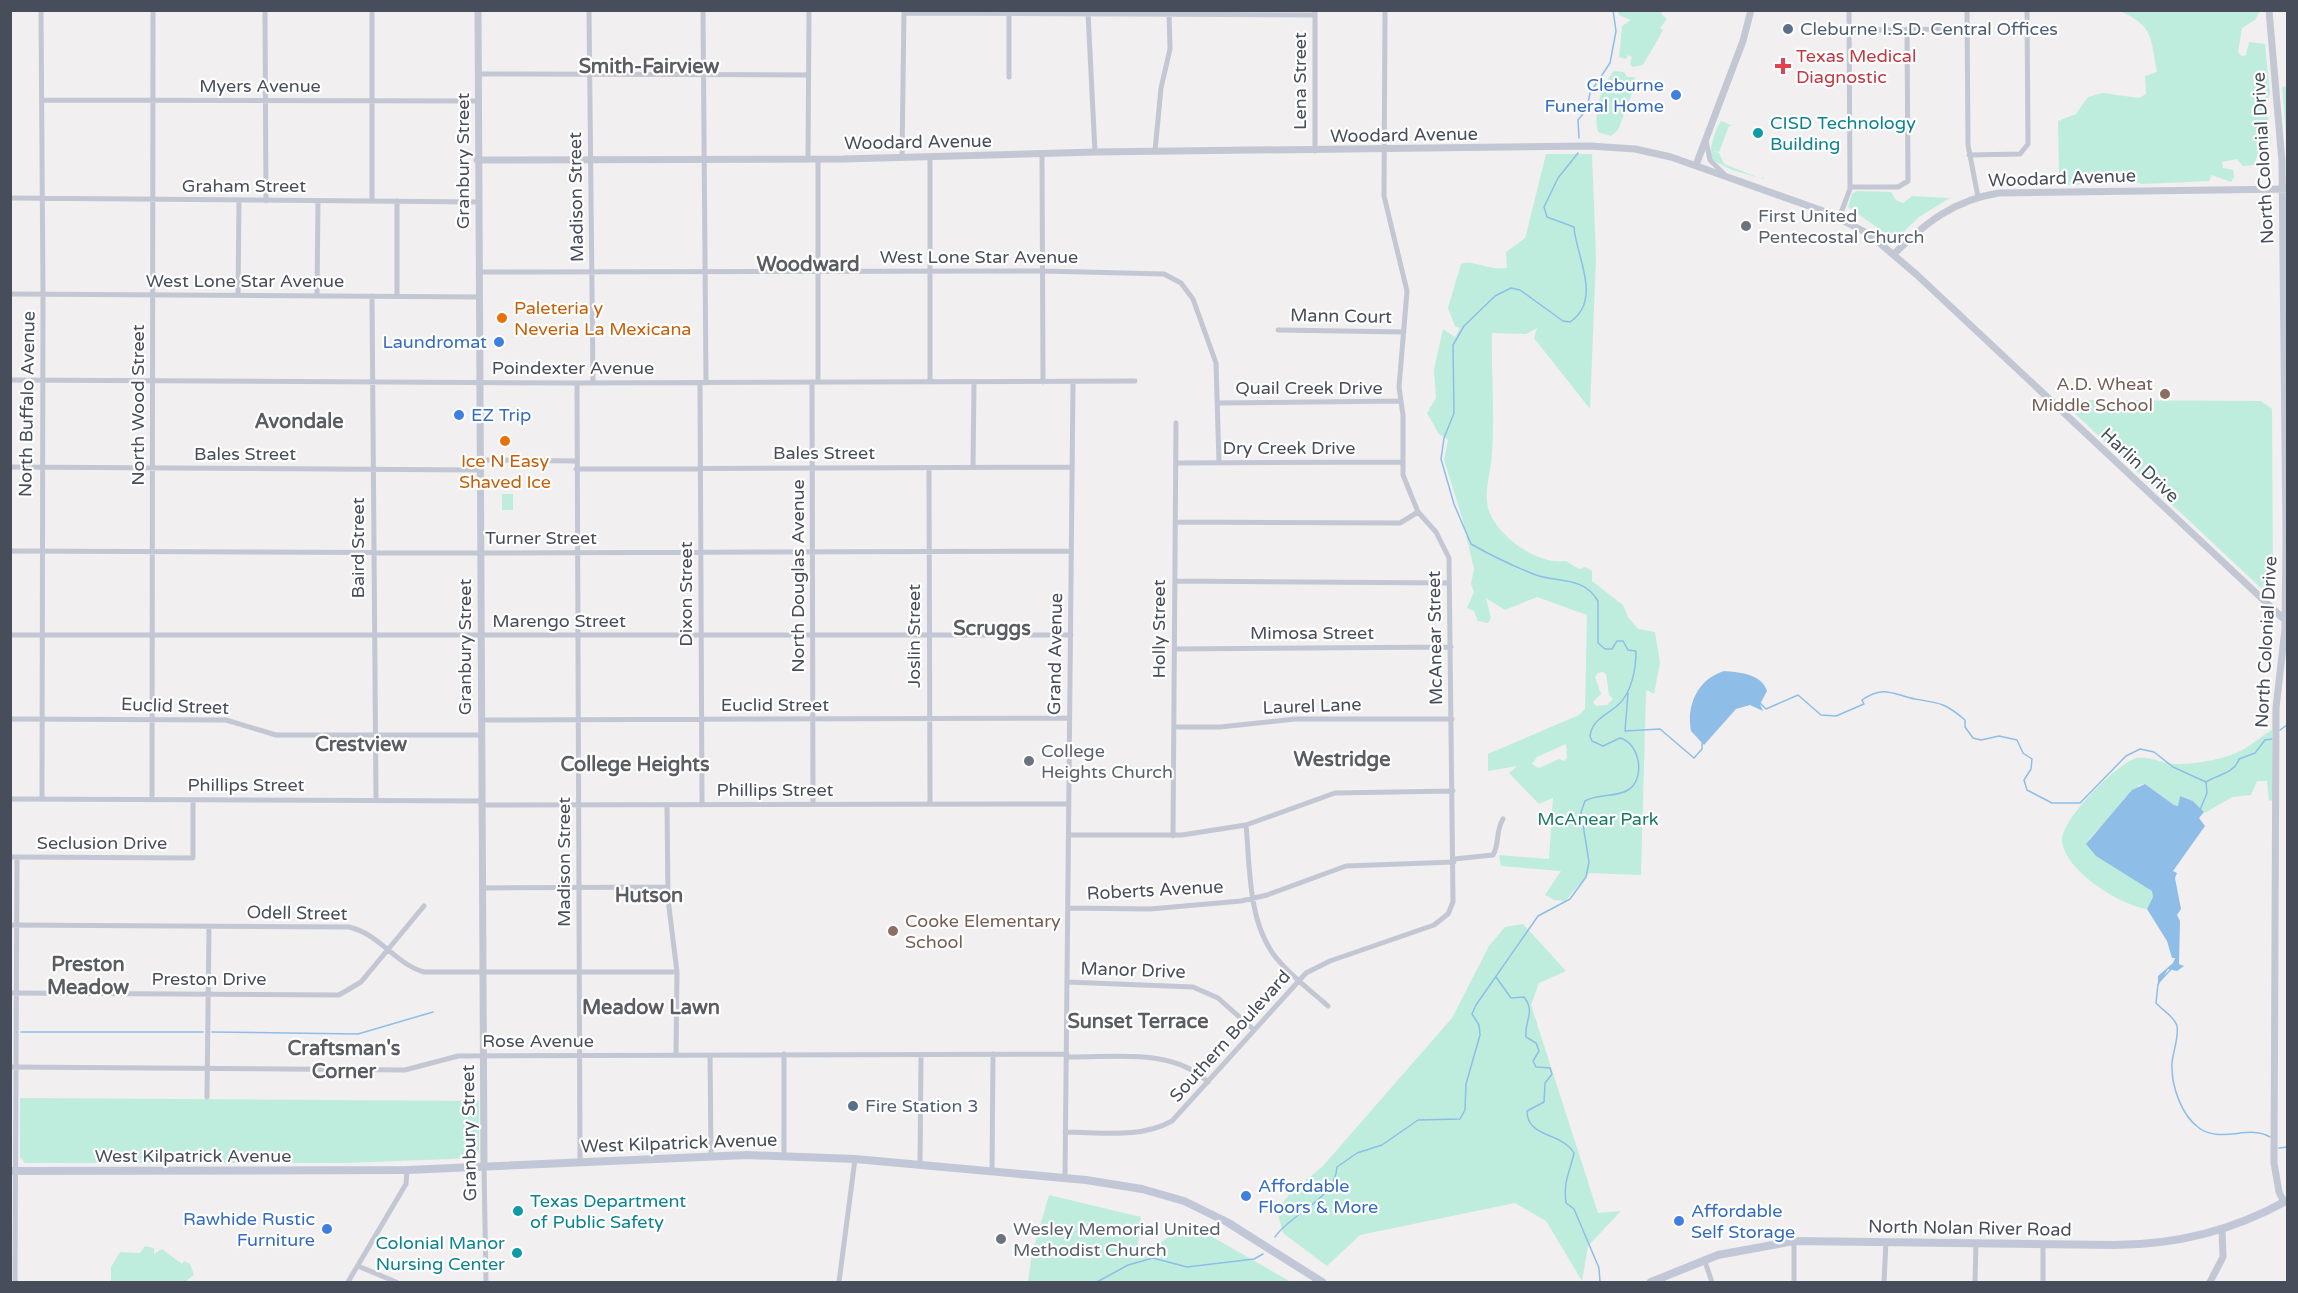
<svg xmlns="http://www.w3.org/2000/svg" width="2298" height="1293" font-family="'Varela Round',sans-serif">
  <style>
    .green { fill: #bfeddd; fill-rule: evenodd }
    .water { fill: #8ebee8 }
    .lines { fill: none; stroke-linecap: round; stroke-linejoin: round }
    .stream { stroke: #8ebee8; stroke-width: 1.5 }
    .minor { stroke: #c3c7d3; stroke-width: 5 }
    .tertiary { stroke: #c3c7d3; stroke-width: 7 }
    .secondary { stroke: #c2c7d7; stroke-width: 8 }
    .service-dot { fill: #5c6f8a; stroke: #fff; stroke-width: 2 }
    .health-dot { fill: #e0444e; stroke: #fff; stroke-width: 2 }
    .shop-dot { fill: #3f7fe0; stroke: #fff; stroke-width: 2 }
    .culture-dot { fill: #0f9aa8; stroke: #fff; stroke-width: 2 }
    .worship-dot { fill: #6b7280; stroke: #fff; stroke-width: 2 }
    .food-dot { fill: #e8710a; stroke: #fff; stroke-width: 2 }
    .education-dot { fill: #8d6e63; stroke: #fff; stroke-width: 2 }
    .labels { text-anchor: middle; stroke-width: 4.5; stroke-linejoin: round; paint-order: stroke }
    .service-label { font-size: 18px; fill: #4e5e75; stroke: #fff; text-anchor: start }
    .health-label { font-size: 18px; fill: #be3a42; stroke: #fff; text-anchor: start }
    .street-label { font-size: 18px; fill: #484d5b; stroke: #fff }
    .shop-label { font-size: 18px; fill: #366cbe; stroke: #fff; text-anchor: end }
    .culture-label { font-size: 18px; fill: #0d838f; stroke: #fff; text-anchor: start }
    .worship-label { font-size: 18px; fill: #5b616d; stroke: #fff; text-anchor: start }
    .food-label { font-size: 18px; fill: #c56008; stroke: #fff; text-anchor: start }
    .education-label { font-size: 18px; fill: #785e54; stroke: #fff; text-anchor: end }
    .park-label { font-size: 18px; fill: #1b7a63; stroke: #fff }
    .neighbourhood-label { font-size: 20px; font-weight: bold; fill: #5c5d63; stroke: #fff }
  </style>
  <rect width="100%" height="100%" fill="#f1efef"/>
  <path class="green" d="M1618,11H1662L1661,14L1667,19L1660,28L1663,30C1661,34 1646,60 1643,65L1633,67L1630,64L1632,57L1628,55L1626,59L1619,57L1622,26L1631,20L1619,15Z
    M2120,11H2260L2255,20L2242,28L2238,52L2242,56L2246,55L2249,42L2265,44L2270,94L2266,100L2271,144L2260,148L2254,165L2243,166L2237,159L2222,162L2223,168L2233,170L2234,177L2231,182L2212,175L2209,181L2142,184L2124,179L2105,177L2091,184L2067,185L2059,176L2058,121L2076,114L2088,97L2103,93L2139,98L2146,94L2145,76L2157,72C2150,38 2155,27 2120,11Z
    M1614,71L1624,72L1627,77H1634L1636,83L1618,130L1611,136L1598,132C1593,114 1601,85 1614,71Z
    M2287,86H2288L2287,147L2282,87Z
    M1721,121L1733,126H1729L1719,152L1712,151L1719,153L1724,164L1762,179L1764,175L1763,179L1732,170L1711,159C1709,148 1715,131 1721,121Z
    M1546,154H1592L1596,258L1590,409L1534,338L1537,328L1526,334L1492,333C1491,373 1495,413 1492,453C1491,471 1484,490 1488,508C1496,536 1537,565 1566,561L1579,569L1585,567L1592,571V581L1623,605L1628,617L1638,629L1655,632L1660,663L1654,694L1647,690L1646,692L1641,875L1589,873L1565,901L1554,900L1545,895L1561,871L1501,866L1499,855L1549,859L1553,798L1539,804L1509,773L1517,766L1488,771V754L1579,715L1585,709L1587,615L1537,597L1505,610L1486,598L1491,618L1488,623L1478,621L1474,611L1467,608L1474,592L1471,584L1474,569L1462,517L1444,460L1448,440L1439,434L1427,413L1436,398L1434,369L1443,329L1455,337L1460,328L1455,326L1448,308L1461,264C1473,259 1488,271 1507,268L1506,252L1525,238L1527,231ZM1603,672L1606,674L1609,695L1613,699L1607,705L1596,706L1593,702L1601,694L1595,677L1598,673ZM1566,744L1567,758L1564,761L1559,759L1539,768L1532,764L1537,757Z
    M1857,191L1891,192L1896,200L1903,203L1912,196L1950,198L1919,217L1895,240L1848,207L1852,194Z
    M2074,400L2261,401L2272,409L2273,590H2263L2068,407Z
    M502,494H513V510H502Z
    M2272,730L2273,800L2269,801L2267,781H2257L2251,795L2232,797L2205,813L2193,801L2180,796L2178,806L2174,805L2145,784L2139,785L2090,838L2087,844L2152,891L2153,897L2147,909C2120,905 2065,871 2062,841C2060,821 2116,764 2136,758C2147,755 2164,764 2176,764C2197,764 2228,759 2246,748C2255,742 2263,735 2272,730Z
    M1523,924L1566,971L1539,983L1531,1005L1598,1213L1621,1211L1588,1246L1582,1281L1546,1221L1515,1203L1360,1235L1327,1266L1283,1233L1277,1211L1291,1192L1322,1167L1452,1018L1489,946L1505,927Z
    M20,1098L479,1101V1152L476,1158L347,1163H25L20,1157Z
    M1049,1195L1141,1217L1138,1245L1153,1248L1188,1223L1291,1282H1028L1032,1254Z
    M145,1246L154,1248V1254L162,1249L182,1264L184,1261L190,1264L194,1275L187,1280V1282H111V1267L120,1252L140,1253Z"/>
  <path class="water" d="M1724,671C1739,672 1762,674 1767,691L1760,704L1763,711L1750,705L1736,709L1704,745L1691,731C1686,705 1698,679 1724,671Z
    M2145,784L2174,805L2178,806L2180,796L2193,801L2204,812L2199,818L2205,826L2173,871L2177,873L2175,878L2181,909L2177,915L2180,921L2179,964L2184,966L2177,971L2168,969L2158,986V976L2173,963L2175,958H2172L2167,941L2147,909L2153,897L2152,891L2096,856L2086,844L2132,790Z"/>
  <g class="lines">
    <path class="stream" d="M1579,138L1578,120L1587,109L1590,93L1610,63L1616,31L1613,10
      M1628,693L1625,731L1660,729L1694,758L1702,749V743
      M1759,702L1766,709L1798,695L1821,715L1836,716L1864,704L1862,700C1884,685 1892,694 1915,699C1940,703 1945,703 1965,720V727L1973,738L1981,740L1999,736L2017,740L2023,753L2032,759L2031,769L2024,780L2027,790L2052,803H2080L2126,756L2140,749L2154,752L2173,767L2206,782C2217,775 2235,773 2239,759L2255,753L2265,740L2272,739
      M2280,730L2288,724
      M2200,810L2207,793L2206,783
      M1496,977L1511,998L1524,997C1536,1012 1524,1021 1526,1037L1536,1043L1539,1051L1533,1061L1536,1067L1550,1068L1552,1074L1545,1083L1544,1102L1527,1111C1527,1138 1562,1132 1574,1153C1570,1172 1563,1181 1566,1203L1574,1209L1599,1268L1600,1282
      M2161,980L2172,968
      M2158,984L2156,1003C2163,1011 2174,1016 2177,1026C2179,1038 2173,1051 2172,1063C2171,1085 2181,1115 2199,1128C2221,1144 2250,1124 2270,1137
      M10,1031H11
      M21,1032H203
      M212,1032L358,1034L433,1012
      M2279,1148L2288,1147
      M1275,1237C1291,1213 1335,1200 1337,1167L1357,1153L1382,1145L1418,1120L1460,1119L1465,1110L1466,1084L1480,1035L1479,1025L1472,1014L1476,1005L1538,916L1570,899L1586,877L1589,862L1581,812L1585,801C1598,793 1615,798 1628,790C1646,779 1640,743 1620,738L1603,746L1592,741L1590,736C1592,719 1607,715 1618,705C1632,693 1636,668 1636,651L1628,650L1623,641H1617L1612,649H1605L1598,643V601C1583,576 1559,583 1536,575C1513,566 1492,556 1471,544L1454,504L1441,459L1444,438L1454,413L1453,345L1464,326L1495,296L1511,288L1520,290L1563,321L1570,322C1603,299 1576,257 1574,227L1547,217L1544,207L1558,178L1578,153
      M1097,1282L1128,1265L1153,1258L1187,1267L1254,1259L1263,1254"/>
    <path class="minor" d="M41,10L43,295L42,799
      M265,10L266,201
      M372,10V201
      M589,10L593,383
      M703,10L706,383
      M1315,10V151
      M1967,10L1968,145L1978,197
      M904,13L1315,15
      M1088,13L1095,152
      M1848,30L1967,29
      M478,74L808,75
      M1009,77V13
      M42,100L477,101
      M1706,141L1710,160L1725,175
      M1155,151L1161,88L1170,49L1169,12
      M1042,154L1043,382
      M1969,155L2020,154L2028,144L2027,10
      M930,157V382
      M902,158L904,10
      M808,159L809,10
      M818,159V382
      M1850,187H1898L1908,181L1907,29
      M10,198L478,202
      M1839,218L1850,189L1849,10
      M478,272L1043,271L1164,274L1181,283L1193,299L1216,363L1219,463
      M10,294L479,297
      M238,295L239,200
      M317,296L318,201
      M372,296L376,800
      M397,296V201
      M1278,330L1404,332
      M10,380L577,383L1135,381
      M812,382L813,804
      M577,383L580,1161
      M700,383L702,805
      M1218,403L1400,401
      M479,460L576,461
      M1176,463L1403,462
      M10,467L479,470
      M973,467L974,382
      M929,468L930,804
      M576,469L1072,467
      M1175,522L1400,523L1418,512
      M10,551L493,553L1071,551
      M1175,581L1449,583
      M10,635H1071
      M1174,649L1451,647
      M10,719L226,720L276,735H481
      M481,720L1069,718
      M1174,727H1220L1295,719H1452
      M10,799L481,801
      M152,800L153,10
      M481,805L1069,804
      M667,805L668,899L677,972L676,1055
      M1246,825C1250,867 1248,920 1274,955C1288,974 1310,990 1328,1006
      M1069,835H1182L1246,825L1335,793L1453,791
      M1173,836L1176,423
      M10,857L193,858V801
      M1454,859L1493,855C1500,843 1495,832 1503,819
      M482,888L667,887
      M1068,908L1150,909L1241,901L1267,895L1346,866L1454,862
      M10,925L349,927C380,934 395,964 424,972H677
      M1067,982L1193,987L1218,998L1254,1030
      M10,993L339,995L361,982L424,906
      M784,1054V1155
      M710,1055L711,1155
      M1067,1057C1113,1058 1172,1047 1208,1082
      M10,1067L405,1070L458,1056L1067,1054
      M207,1097L209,926
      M1065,1132C1100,1132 1140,1139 1172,1121L1306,973L1330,961L1434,925L1448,914L1453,902L1449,558L1436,532L1418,512L1403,475V415L1399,387L1407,291L1384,196L1385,10
      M920,1166L921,1055
      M484,1167L486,1282
      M992,1172L993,1054
      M1065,1178L1073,382
      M1704,1259L1712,1282
      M358,1266L396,1282
      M15,1282L17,857
      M348,1282L406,1184L407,1170
      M839,1282L855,1159
      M1794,1282V1241
      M1884,1282L1886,1241
      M1975,1282L1976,1243
      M2043,1282V1244"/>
    <path class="tertiary" d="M478,10L484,1167
      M2269,10L2282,162L2286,538L2285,629L2276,708L2274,1163L2279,1192L2284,1202
      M477,160L843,159L1095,152L1590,146L1635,149L1671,157L1826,212L1869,234L1917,275L2288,623
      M1696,165L1743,41L1751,10
      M1894,254C1925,223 1954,200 1999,193L2288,189
      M2210,1282L2223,1257L2222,1229"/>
    <path class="secondary" d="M10,1171L407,1170L747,1155L855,1159L1086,1180L1142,1189L1184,1201L1227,1222L1322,1282
      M1651,1282L1718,1255L1794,1241L2114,1245C2176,1245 2233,1231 2288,1200"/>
  </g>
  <g class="service-dot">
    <circle cx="1788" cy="29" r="6"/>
    <circle cx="853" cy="1106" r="6"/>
  </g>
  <path class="health-dot" d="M1780 57h6v6h6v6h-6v6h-6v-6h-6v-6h6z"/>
  <g class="shop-dot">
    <circle cx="1676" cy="95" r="6"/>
    <circle cx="499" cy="342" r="6"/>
    <circle cx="459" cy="415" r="6"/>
    <circle cx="1246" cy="1196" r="6"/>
    <circle cx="1679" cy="1221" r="6"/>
    <circle cx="327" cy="1229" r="6"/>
  </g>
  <g class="culture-dot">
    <circle cx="1758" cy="133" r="6"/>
    <circle cx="518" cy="1211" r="6"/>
    <circle cx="517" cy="1253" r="6"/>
  </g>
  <g class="worship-dot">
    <circle cx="1746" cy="226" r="6"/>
    <circle cx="1029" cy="761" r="6"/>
    <circle cx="1001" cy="1239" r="6"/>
  </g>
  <g class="food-dot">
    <circle cx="502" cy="318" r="6"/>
    <circle cx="505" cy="441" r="6"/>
  </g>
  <g class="education-dot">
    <circle cx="2165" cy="394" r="6"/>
    <circle cx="893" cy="931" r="6"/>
  </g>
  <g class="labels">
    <g class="service-label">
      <text x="1800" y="35">Cleburne I.S.D. Central Offices</text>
      <text x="865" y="1112">Fire Station 3</text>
    </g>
    <g class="health-label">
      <text x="1796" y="62">Texas Medical<tspan x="1796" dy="21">Diagnostic</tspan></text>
    </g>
    <g class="street-label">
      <text transform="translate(1300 81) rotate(-90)" y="6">Lena Street</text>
      <text x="260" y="92">Myers Avenue</text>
      <text transform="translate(1404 135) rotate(-1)" y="6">Woodard Avenue</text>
      <text transform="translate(918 142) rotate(-1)" y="6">Woodard Avenue</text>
      <text transform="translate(2263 158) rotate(-93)" y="6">North Colonial Drive</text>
      <text transform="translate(463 161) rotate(-90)" y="6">Granbury Street</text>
      <text transform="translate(2062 178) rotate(-2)" y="6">Woodard Avenue</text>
      <text x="244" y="192">Graham Street</text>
      <text transform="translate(576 197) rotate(-91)" y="6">Madison Street</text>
      <text x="979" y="263">West Lone Star Avenue</text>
      <text x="245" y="287">West Lone Star Avenue</text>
      <text transform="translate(1341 316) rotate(1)" y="6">Mann Court</text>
      <text x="573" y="374">Poindexter Avenue</text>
      <text x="1309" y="394">Quail Creek Drive</text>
      <text transform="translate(27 404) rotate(-89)" y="6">North Buffalo Avenue</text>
      <text transform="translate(138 405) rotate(-90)" y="6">North Wood Street</text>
      <text x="1289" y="454">Dry Creek Drive</text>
      <text x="824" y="459">Bales Street</text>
      <text x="245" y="460">Bales Street</text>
      <text transform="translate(2140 465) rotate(43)" y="6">Harlin Drive</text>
      <text x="541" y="544">Turner Street</text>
      <text transform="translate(358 548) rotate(-90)" y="6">Baird Street</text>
      <text transform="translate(798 576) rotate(-90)" y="6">North Douglas Avenue</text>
      <text transform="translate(686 594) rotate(-90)" y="6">Dixon Street</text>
      <text x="559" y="627">Marengo Street</text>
      <text transform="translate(1159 629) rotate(-90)" y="6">Holly Street</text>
      <text x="1312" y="639">Mimosa Street</text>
      <text transform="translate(914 636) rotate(-90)" y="6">Joslin Street</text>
      <text transform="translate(1435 638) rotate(-91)" y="6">McAnear Street</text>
      <text transform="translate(2266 642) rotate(-87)" y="6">North Colonial Drive</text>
      <text transform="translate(465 647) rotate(-90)" y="6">Granbury Street</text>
      <text transform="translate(1055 654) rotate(-89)" y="6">Grand Avenue</text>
      <text x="775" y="711">Euclid Street</text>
      <text transform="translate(175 706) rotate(2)" y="6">Euclid Street</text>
      <text transform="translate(1312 706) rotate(-2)" y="6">Laurel Lane</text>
      <text x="246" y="791">Phillips Street</text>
      <text x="775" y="796">Phillips Street</text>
      <text x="102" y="849">Seclusion Drive</text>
      <text transform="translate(564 862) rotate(-90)" y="6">Madison Street</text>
      <text transform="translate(1155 890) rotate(-3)" y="6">Roberts Avenue</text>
      <text transform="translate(297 913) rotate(1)" y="6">Odell Street</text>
      <text transform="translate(1133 970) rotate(2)" y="6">Manor Drive</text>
      <text x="209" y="985">Preston Drive</text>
      <text transform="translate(1230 1036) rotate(-48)" y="6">Southern Boulevard</text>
      <text x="538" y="1047">Rose Avenue</text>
      <text transform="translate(469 1133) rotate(-91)" y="6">Granbury Street</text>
      <text transform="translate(679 1143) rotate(-2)" y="6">West Kilpatrick Avenue</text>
      <text x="193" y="1162">West Kilpatrick Avenue</text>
      <text transform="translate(1970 1228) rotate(1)" y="6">North Nolan River Road</text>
    </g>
    <g class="shop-label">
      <text x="1664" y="91">Cleburne<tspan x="1664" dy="21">Funeral Home</tspan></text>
      <text x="487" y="348">Laundromat</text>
      <text x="471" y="421" text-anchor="start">EZ Trip</text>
      <text x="1258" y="1192" text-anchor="start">Affordable<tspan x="1258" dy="21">Floors &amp; More</tspan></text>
      <text x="1691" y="1217" text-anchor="start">Affordable<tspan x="1691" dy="21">Self Storage</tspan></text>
      <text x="315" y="1225">Rawhide Rustic<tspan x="315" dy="21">Furniture</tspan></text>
    </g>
    <g class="culture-label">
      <text x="1770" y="129">CISD Technology<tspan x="1770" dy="21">Building</tspan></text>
      <text x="530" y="1207">Texas Department<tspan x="530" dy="21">of Public Safety</tspan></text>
      <text x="505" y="1249" text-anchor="end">Colonial Manor<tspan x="505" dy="21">Nursing Center</tspan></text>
    </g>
    <g class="worship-label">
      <text x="1758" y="222">First United<tspan x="1758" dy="21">Pentecostal Church</tspan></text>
      <text x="1041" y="757">College<tspan x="1041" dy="21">Heights Church</tspan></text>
      <text x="1013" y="1235">Wesley Memorial United<tspan x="1013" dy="21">Methodist Church</tspan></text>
    </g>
    <g class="food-label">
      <text x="514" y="314">Paleteria y<tspan x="514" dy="21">Neveria La Mexicana</tspan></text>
      <text x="505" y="467" text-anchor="middle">Ice N Easy<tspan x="505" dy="21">Shaved Ice</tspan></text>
    </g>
    <g class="education-label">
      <text x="2153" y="390">A.D. Wheat<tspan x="2153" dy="21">Middle School</tspan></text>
      <text x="905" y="927" text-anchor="start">Cooke Elementary<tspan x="905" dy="21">School</tspan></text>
    </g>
    <g class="park-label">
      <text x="1598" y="825">McAnear Park</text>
    </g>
    <g class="neighbourhood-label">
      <text x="649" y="73">Smith-Fairview</text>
      <text x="808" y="271">Woodward</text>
      <text x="299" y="428">Avondale</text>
      <text x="992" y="635">Scruggs</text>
      <text x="361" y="751">Crestview</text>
      <text x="1342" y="766">Westridge</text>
      <text x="635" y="771">College Heights</text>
      <text x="649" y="902">Hutson</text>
      <text x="88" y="971">Preston<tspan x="88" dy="23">Meadow</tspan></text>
      <text x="651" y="1014">Meadow Lawn</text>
      <text x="1138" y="1028">Sunset Terrace</text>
      <text x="344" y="1055">Craftsman's<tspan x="344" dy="23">Corner</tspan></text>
    </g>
  </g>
  <rect width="2298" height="1293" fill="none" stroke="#484d5b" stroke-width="24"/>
</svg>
